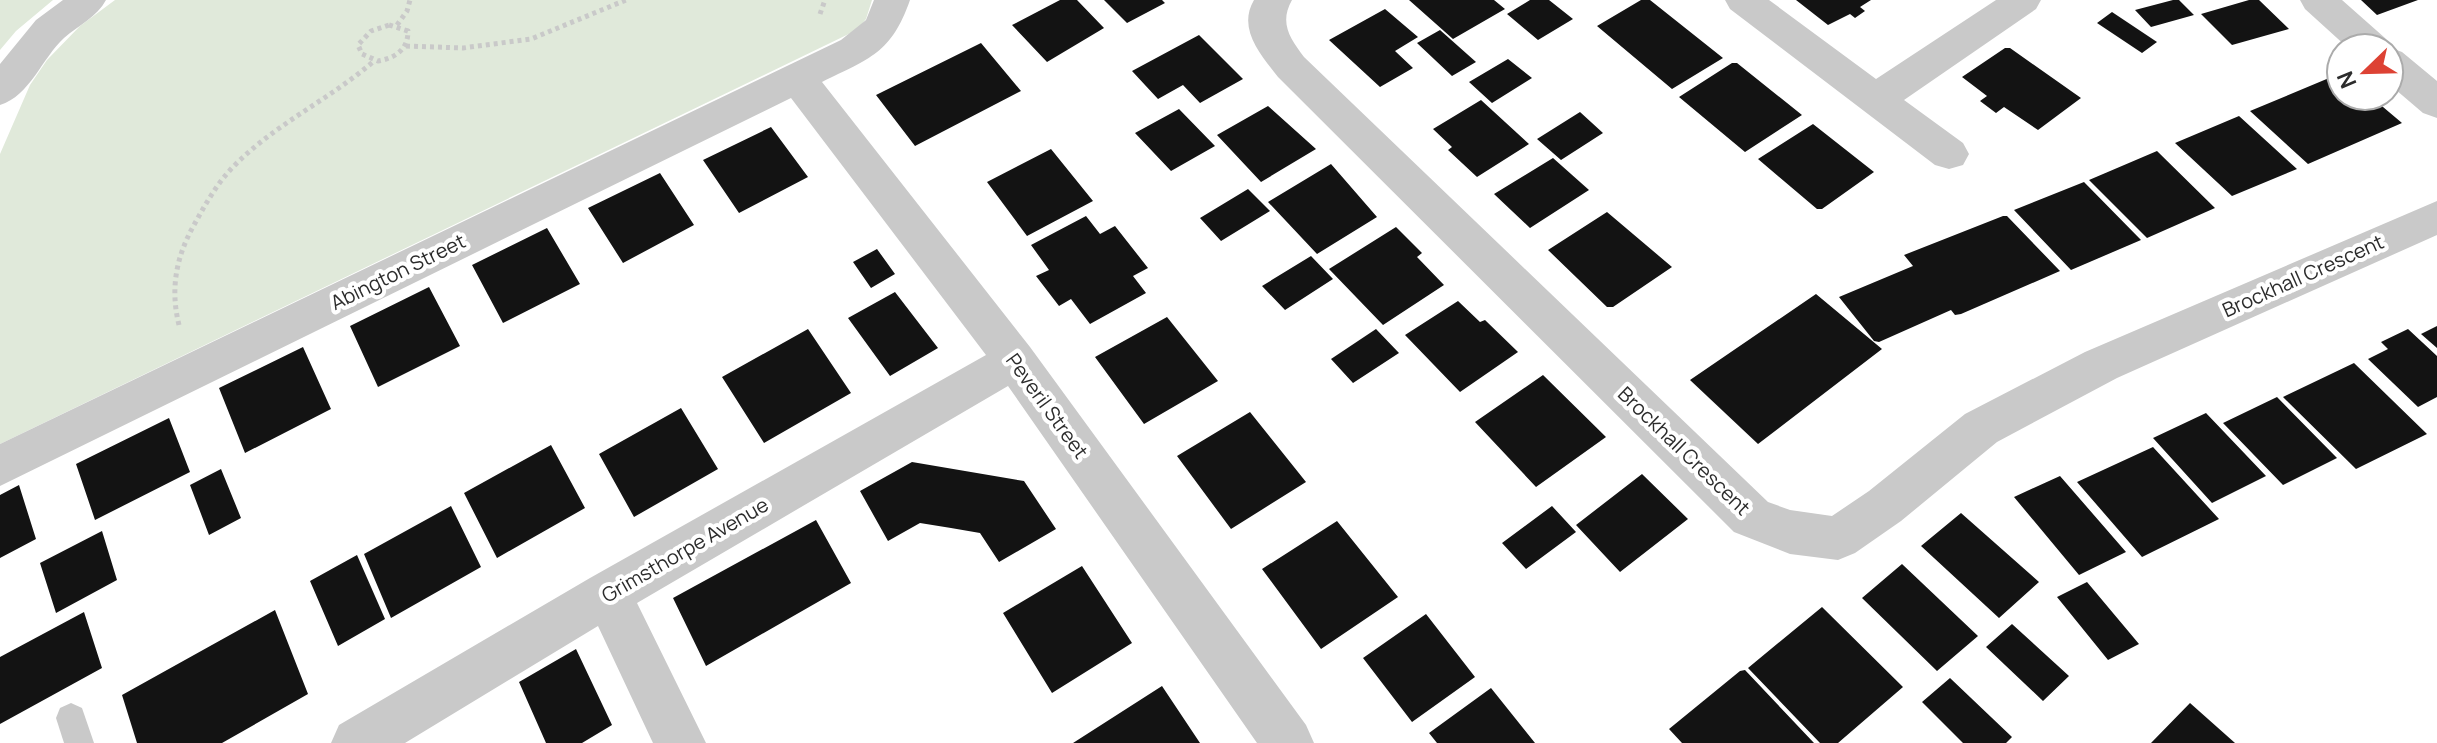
<svg xmlns="http://www.w3.org/2000/svg" width="2437" height="743" font-family="Manrope,sans-serif">
  <style>
    .green { fill: #e0e9da }
    .building { fill: #131313 }
    .lines { fill: none; stroke-linecap: round; stroke-linejoin: round }
    .path { stroke: #c9c9c9; stroke-width: 5; stroke-dasharray: 4 4; stroke-linecap: butt }
    .service { fill: #c9c9c9; fill-rule: evenodd }
    .minor { fill: #c9c9c9; fill-rule: evenodd }
    .labels { text-anchor: middle; stroke-width: 8; stroke-linejoin: round; paint-order: stroke }
    .street-label { font-size: 20px; fill: #2c2c2c; stroke: #fff }
  </style>
  <rect width="100%" height="100%" fill="#fff"/>
  <path class="green" d="M0,0H53L16,31L0,50Z
    M115,0H872L866,19L857,30L0,444V154L30,85L47,60L80,26Z"/>
  <path class="building" d="M1060,0H1077L1104,28L1047,62L1012,25Z
    M1104,0H1162L1165,3L1127,23Z
    M1409,0H1494L1505,9L1453,39Z
    M1530,0H1549L1573,19L1538,40L1507,14Z
    M1641,0H1650L1723,58L1672,89L1597,26Z
    M1796,0H1871L1860,7L1865,11L1855,18L1850,14L1828,25Z
    M2173,0H2179L2194,15L2151,27L2135,10Z
    M2249,0H2259L2289,29L2232,45L2201,14Z
    M2361,0H2418L2377,15Z
    M1385,9L1418,37L1395,51L1413,68L1380,87L1329,40Z
    M2112,12L2157,42L2142,53L2097,23Z
    M1440,30L1476,62L1452,76L1417,43Z
    M1199,35L1243,79L1200,103L1183,85L1158,99L1132,71Z
    M981,43L1021,91L915,146L876,95Z
    M2005,48H2010L2081,98L2038,130L2004,107L1996,113L1980,101L1987,96L1962,77Z
    M1508,59L1532,78L1492,103L1469,82Z
    M1732,63H1737L1802,115L1745,152L1679,97Z
    M2341,73V96H2370L2402,123L2308,164L2250,111Z
    M1481,100L1529,144L1477,177L1448,150L1452,147L1433,129Z
    M1268,106L1316,149L1261,182L1217,135Z
    M1179,109L1215,146L1171,171L1135,133Z
    M1580,112L1603,133L1561,160L1537,139Z
    M2239,116L2297,169L2232,196L2175,143Z
    M1813,124L1874,172L1822,209H1817L1758,159Z
    M771,127L808,177L739,213L703,160Z
    M1051,149L1093,201L1027,236L987,182Z
    M2157,151L2215,208L2147,238L2089,180Z
    M1553,158L1589,190L1530,228L1494,194Z
    M1331,164L1377,217L1317,254L1268,202Z
    M660,173L694,225L623,263L588,208Z
    M2084,182L2141,240L2071,270L2014,210Z
    M1248,189L1270,211L1221,241L1200,218Z
    M1607,212L1672,267L1613,307H1607L1548,250Z
    M1086,216L1100,234L1115,226L1148,268L1133,276L1146,293L1090,324L1071,299L1059,306L1036,276L1049,270L1031,245Z
    M2003,216H2007L2060,271L1961,314L1955,315L1951,310L1879,342L1874,341L1839,297L1913,266L1904,255Z
    M1396,227L1422,253L1417,257L1444,285L1383,325L1329,269Z
    M547,228L580,284L503,323L472,265Z
    M877,249L895,274L871,288L853,262Z
    M1311,256L1333,279L1285,310L1262,286Z
    M429,287L460,346L378,387L350,326Z
    M895,292L938,348L890,376L848,318Z
    M1816,294L1882,349L1758,444L1690,380Z
    M1458,301L1480,322L1485,320L1518,352L1460,392L1405,335Z
    M1167,317L1218,381L1144,424L1095,357Z
    M2437,326V348L2421,334Z
    M808,329L851,393L764,443L722,377Z
    M1376,329L1399,353L1353,383L1331,359Z
    M2408,329L2437,356V397L2418,407L2368,359L2388,349L2381,342Z
    M303,347L331,409L245,453L219,388Z
    M2354,363L2427,434L2356,469L2283,397Z
    M1543,375L1606,437L1536,487L1475,422Z
    M2277,397L2337,458L2283,485L2223,423Z
    M681,408L718,469L634,517L599,454Z
    M1250,412L1306,482L1231,529L1177,456Z
    M2206,413L2266,476L2212,503L2153,438Z
    M169,418L190,472L95,520L76,464Z
    M551,445L585,508L497,558L464,493Z
    M2153,447L2219,519L2142,557L2077,482Z
    M912,462L1024,481L1056,529L999,562L980,533L951,528L920,523L888,541L860,491Z
    M221,469L241,518L209,535L190,485Z
    M1642,474L1688,519L1620,572L1576,525Z
    M2060,476L2126,552L2079,575L2014,497Z
    M19,485L36,539L0,558V495Z
    M451,506L481,567L391,618L364,554Z
    M1552,506L1576,532L1526,569L1502,543Z
    M1961,513L2039,582L1999,618L1921,546Z
    M816,520L851,583L706,666L673,598Z
    M1337,521L1398,597L1321,649L1262,569Z
    M102,531L117,580L56,613L40,563Z
    M357,555L385,619L338,646L310,581Z
    M1902,564L1978,636L1937,671L1862,598Z
    M1082,566L1132,643L1052,693L1003,613Z
    M2087,582L2139,644L2108,660L2057,597Z
    M1822,607L1903,687L1838,743H1820L1748,668Z
    M275,610L308,694L222,743H137L122,695Z
    M84,612L102,668L0,724V657Z
    M1426,614L1475,677L1412,722L1363,658Z
    M2012,624L2069,676L2043,701L1986,647Z
    M576,649L612,725L582,743H546L519,682Z
    M1745,670L1814,743H1682L1669,729L1740,671Z
    M1950,678L2012,737L2006,743H1963L1922,702Z
    M1162,686L1200,743H1073Z
    M1491,688L1535,743H1437L1429,733Z
    M2190,703L2235,743H2151Z"/>
  <g class="lines">
    <path class="path" d="M820,14L825,0
      M389,25L408,31C408,50 395,58 378,61L362,54L358,45L371,31Z
      M397,25L407,11L410,0
      M406,46L463,48L531,39L626,0
      M179,325C170,289 176,257 194,225C205,205 216,185 232,168C273,125 329,100 374,61"/>
    <path class="service" d="M71,703L82,708L94,743H64L56,718L60,708Z"/>
    <path class="minor" d="M63,0H106C97,17 79,25 64,38C42,58 30,96 0,105V64L36,20Z
      M874,0H910C891,54 870,58 822,82L1030,347L1306,725L1314,743H1257L1008,386L637,603L706,743H653L598,626L405,743H331L339,725L590,578L986,355L791,98L0,486V444L841,40L866,20Z
      M1254,0H1292C1279,23 1290,38 1304,57L1768,502L1790,510L1832,516L1869,491L1965,414L2085,352L2437,201V235L2117,378L1997,442L1901,521L1855,553L1838,560L1790,554L1734,532L1278,77C1261,55 1237,29 1254,0Z
      M1725,0H1769L1876,79L1996,0H2041L2036,9L1904,100L1963,143L1969,154L1963,165L1949,169L1935,165L1730,9Z
      M2300,0H2342L2385,38L2391,48L2402,52L2437,81V118L2423,113L2389,84V48H2348L2305,9Z"/>
  </g>
  <g class="labels">
    <g class="street-label">
      <text transform="translate(398 272) rotate(-26)" y="7">Abington Street</text>
      <text transform="translate(2303 276) rotate(-24)" y="7">Brockhall Crescent</text>
      <text transform="translate(1047 406) rotate(54)" y="7">Peveril Street</text>
      <text transform="translate(1684 451) rotate(44)" y="7">Brockhall Crescent</text>
      <text transform="translate(685 550) rotate(-30)" y="7">Grimsthorpe Avenue</text>
    </g>
  </g>
  <g transform="translate(2365 72) rotate(247)"><circle r="38" fill="#ffffff" stroke="#ababab" stroke-width="2"/>
  <path d="M0-6L14 30L0 20L-14 30Z" fill="#dd4234"/>
  <text y="-12" font-size="22" font-weight="bold" text-anchor="middle" fill="#2c2c2c">N</text>
  </g>
</svg>
